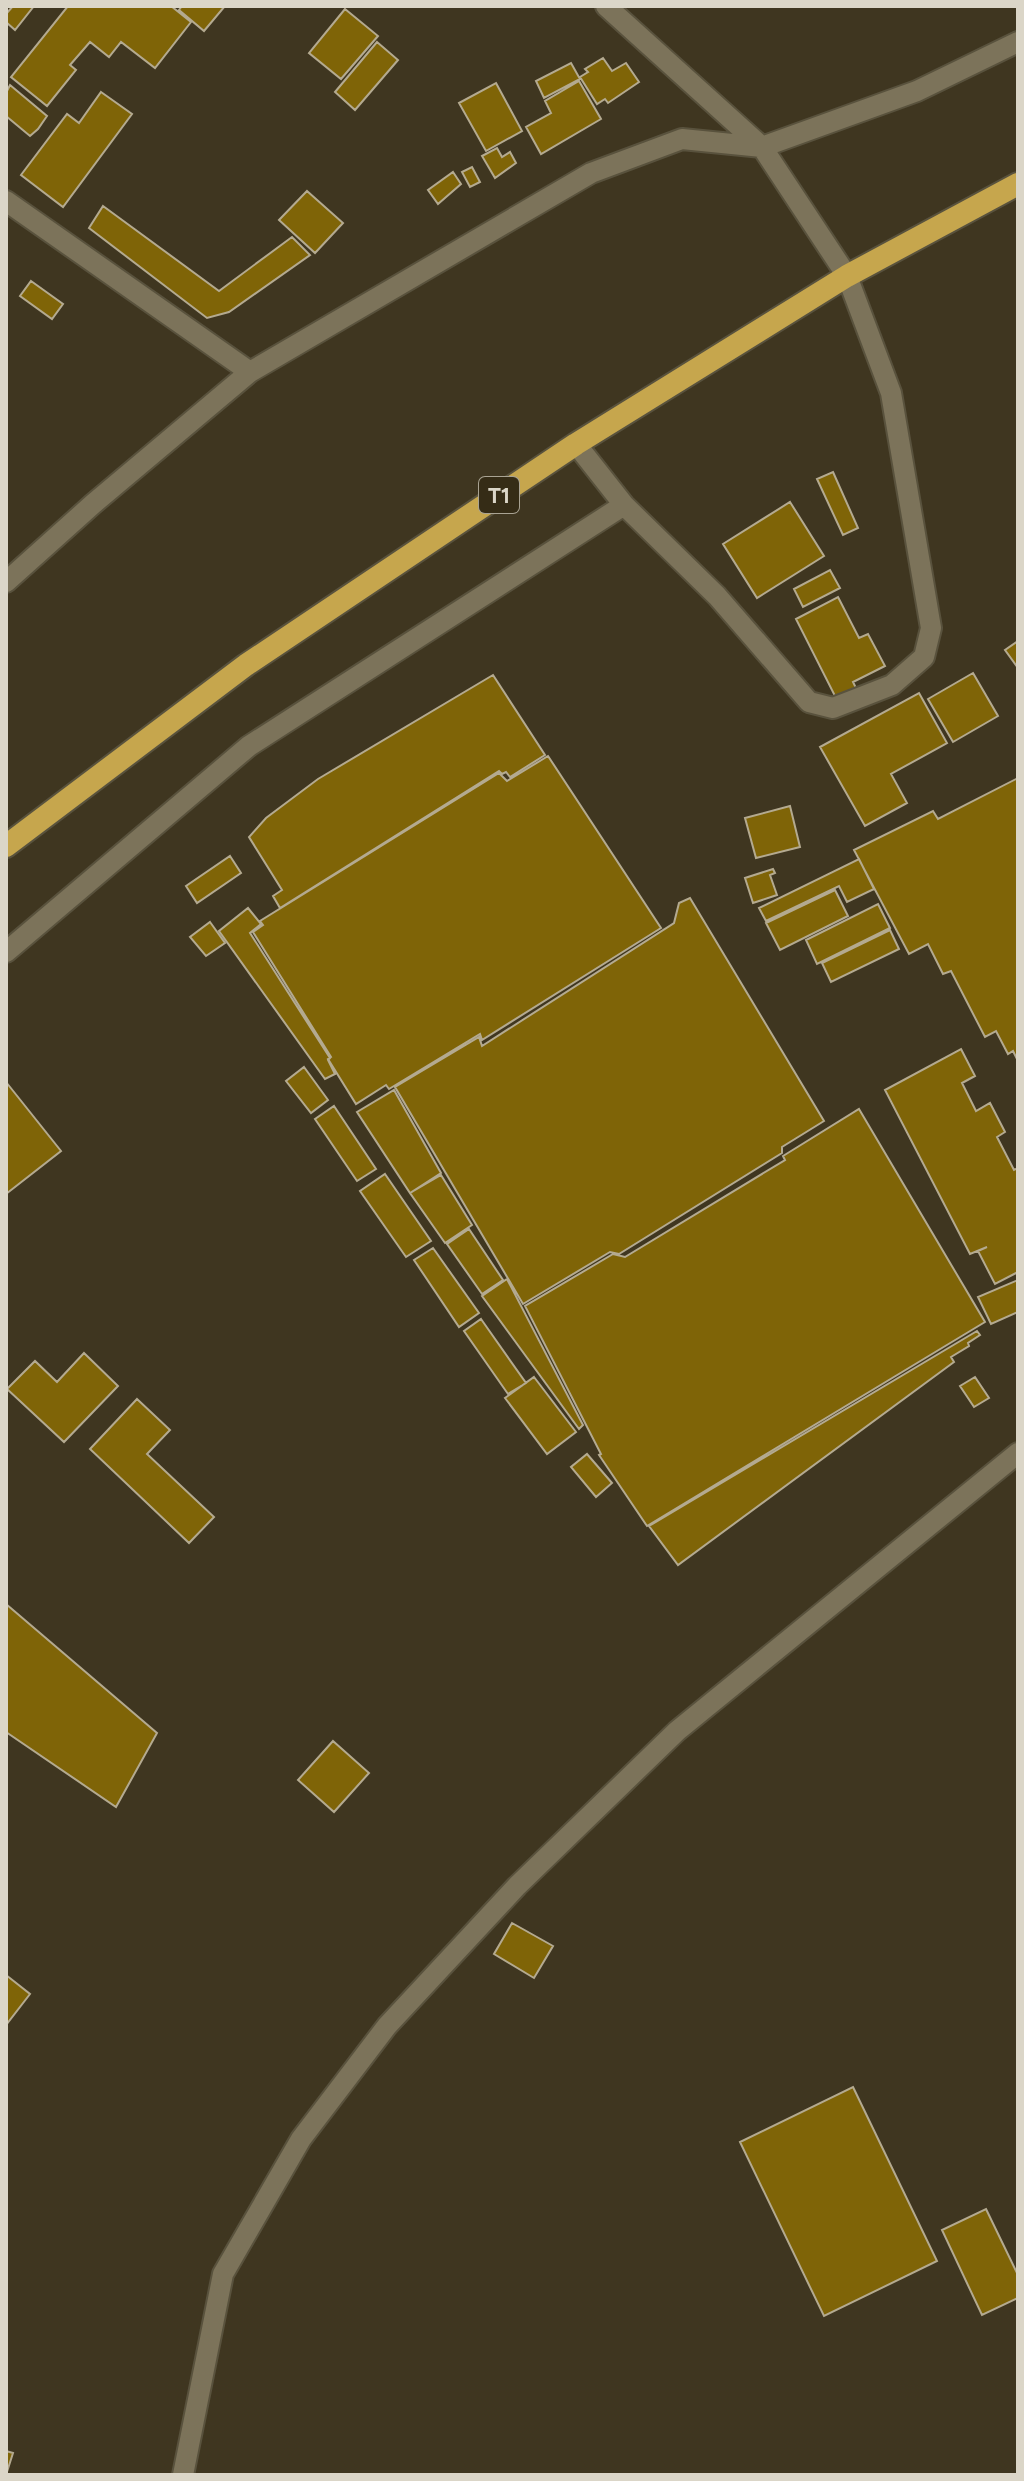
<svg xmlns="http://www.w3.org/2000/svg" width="1024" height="2481" font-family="Figtree,sans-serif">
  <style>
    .building { fill: #7f6407; stroke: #b4aa90; stroke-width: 2 }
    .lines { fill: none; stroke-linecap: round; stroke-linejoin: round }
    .service-casing { stroke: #59523d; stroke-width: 24 }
    .minor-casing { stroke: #59523d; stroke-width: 24 }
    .trunk-casing { stroke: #59523d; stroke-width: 26 }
    .service { stroke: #7c735a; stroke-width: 20 }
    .minor { stroke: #7c735a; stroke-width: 20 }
    .trunk { stroke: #c6a64d; stroke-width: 22 }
    .labels { text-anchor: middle; stroke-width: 6; stroke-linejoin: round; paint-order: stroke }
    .shield { fill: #352c16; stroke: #a9a393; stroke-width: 2 }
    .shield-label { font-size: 22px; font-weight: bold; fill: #dbd6c8 }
  </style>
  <rect width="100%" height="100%" fill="#3f3620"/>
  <path class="building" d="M13,6H34L15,30L6,22V14Z
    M68,6H171L191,22L155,68L121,42L109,57L90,42L70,65L76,70L47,106L11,77Z
    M182,6H225L204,31L179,10Z
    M345,9L378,36L341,79L309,53Z
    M377,42L398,60L355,110L335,92Z
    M603,58L612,71L626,63L639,82L608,103L605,99L597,104L580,77L588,72L585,69Z
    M571,63L580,79L544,98L536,81Z
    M579,81L601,119L541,154L526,127L551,113L545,101Z
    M496,83L522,131L486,151L459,103Z
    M10,85L47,116L38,129L30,136L6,116V93Z
    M101,92L132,114L63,207L21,175L67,114L79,123Z
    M497,148L502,157L510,152L516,163L495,178L482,156Z
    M472,167L480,182L470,187L462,172Z
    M453,172L461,184L438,204L428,190Z
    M307,191L343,223L315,253L279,220Z
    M103,206L219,291L292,237L310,255L229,312L207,318L89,228Z
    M31,281L63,304L52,319L20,296Z
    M833,472L858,528L843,535L817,479Z
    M790,502L824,556L757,598L723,544Z
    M830,570L840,588L803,607L794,589Z
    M838,597L859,638L868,634L885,666L853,682L857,690L837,700L796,619Z
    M1018,641V668L1005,650Z
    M973,673L998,716L953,742L928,699Z
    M493,675L545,755L510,777L506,772L502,774L499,771L280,908L273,896L282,890L249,837L266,818L318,779Z
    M919,693L947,743L891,774L907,803L865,826L820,747Z
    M548,756L661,928L482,1040L480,1034L389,1089L386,1085L356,1104L328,1059L331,1057L253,932L263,925L260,921L499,773L507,781Z
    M1018,778V1061L1013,1051L1008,1054L996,1031L985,1037L951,971L943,974L928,944L909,954L854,850L933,811L938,819Z
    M790,806L800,847L756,858L745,818Z
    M230,856L241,873L197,903L186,886Z
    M859,859L874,889L847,902L839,886L766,921L759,908Z
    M773,869L775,873L770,875L777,895L753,903L745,878Z
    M835,890L848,916L780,950L766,923Z
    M690,898L824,1121L782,1147V1153L619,1254L610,1252L523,1304L395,1087L479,1037L482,1046L674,923L679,903Z
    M878,904L890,928L817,964L806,940Z
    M248,908L261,924L250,933L330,1058L328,1060L335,1074L325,1079L219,931Z
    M210,922L225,943L206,956L190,937Z
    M890,930L899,949L831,982L822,963Z
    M961,1049L975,1076L962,1083L976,1111L990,1103L1005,1132L997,1137L1014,1170L1018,1168V1272L995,1284L978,1251L987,1247L970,1254L885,1090Z
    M304,1067L328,1100L311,1113L286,1081Z
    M6,1082L61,1151L6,1194Z
    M394,1090L441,1173L410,1193L357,1112Z
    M334,1106L376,1169L357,1181L315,1119Z
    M859,1109L985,1322L647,1526L599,1455L601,1454L525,1306L613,1254L625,1257L785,1160L783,1156Z
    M385,1174L431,1241L406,1257L360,1191Z
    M441,1175L472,1225L445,1243L410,1193Z
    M469,1229L503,1280L482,1294L447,1244Z
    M433,1248L479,1313L459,1327L414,1260Z
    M507,1279L583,1425L579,1429L482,1296Z
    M1018,1280V1312L991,1324L978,1297Z
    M481,1319L526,1383L508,1394L464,1331Z
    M977,1331L980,1335L968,1343L969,1346L951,1357L954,1362L678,1565L649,1526Z
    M84,1353L118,1386L64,1442L7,1389L35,1361L57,1382Z
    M534,1377L576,1432L547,1454L505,1398Z
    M975,1377L989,1398L974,1407L960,1386Z
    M137,1399L170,1430L147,1454L214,1517L189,1543L90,1449Z
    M587,1454L612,1483L596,1497L571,1467Z
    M6,1604L157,1733L116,1807L6,1732Z
    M333,1741L369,1773L334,1812L298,1780Z
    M512,1923L553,1946L534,1978L494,1954Z
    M6,1975L30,1994L6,2025Z
    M853,2087L937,2261L824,2316L740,2142Z
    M986,2209L1018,2275V2298L982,2315L942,2230Z
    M6,2451L13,2453L6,2475Z"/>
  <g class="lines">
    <g class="service-casing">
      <path id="service" d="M576,444L624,505L717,596L809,702L833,708L892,685L924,657L931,628L891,393L847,276
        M6,952L249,746L624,505
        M183,2475L223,2274L301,2139L387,2026L517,1886L677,1731L1018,1453"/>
    </g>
    <g class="minor-casing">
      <path id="minor" d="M606,6L762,147L917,91L1018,42
        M6,201L250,372L591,173L682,139L762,147L847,276
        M6,582L93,504L250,372"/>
    </g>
    <g class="trunk-casing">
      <path id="trunk" d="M6,846L246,665L576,444L847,276L1018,184"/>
    </g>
    <use href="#service" class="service"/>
    <use href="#minor" class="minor"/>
    <use href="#trunk" class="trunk"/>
  </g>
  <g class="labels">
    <rect class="shield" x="479" y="477" width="40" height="36" rx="6"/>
    <g class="shield-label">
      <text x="499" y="503">T1</text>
    </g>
  </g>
  <rect width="1024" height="2481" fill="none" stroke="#dbd6c8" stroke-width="16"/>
</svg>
